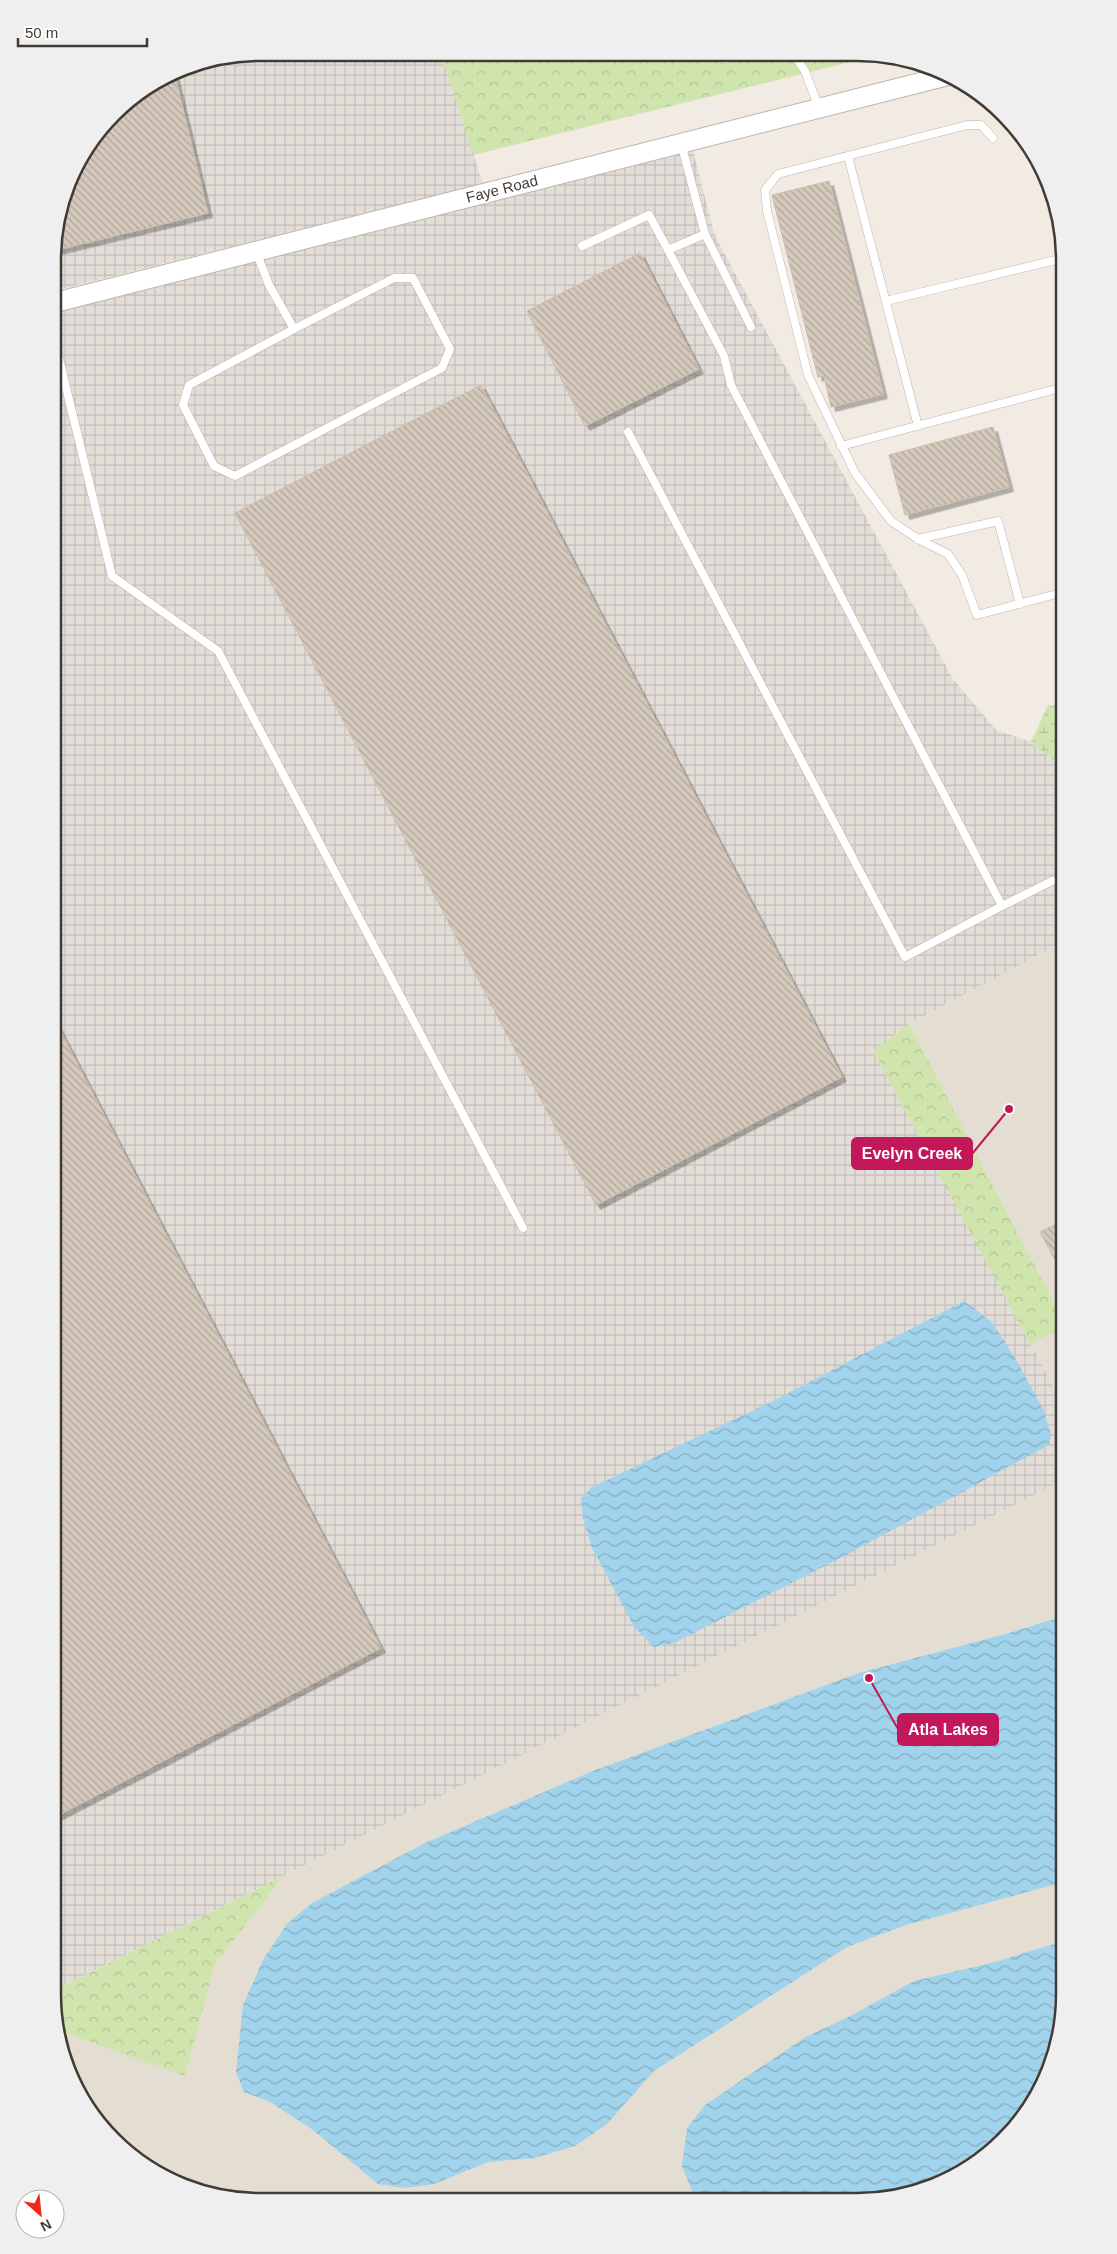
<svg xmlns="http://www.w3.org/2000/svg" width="1117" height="2254" font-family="Helvetica,sans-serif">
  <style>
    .residential { fill: #e4ddd1 }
    .industrial { fill: url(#industrial-grid) }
    .forest { fill: url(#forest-crowns) }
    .wetland { fill: url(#wetland-marsh) }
    .water { fill: url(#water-waves) }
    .building { fill: url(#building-back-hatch); stroke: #ccbdad; filter: url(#shadow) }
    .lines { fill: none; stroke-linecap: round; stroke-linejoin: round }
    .service-casing { stroke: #beb5a9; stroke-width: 9 }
    .tertiary-casing { stroke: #beb5a9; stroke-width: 21 }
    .service { stroke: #fff; stroke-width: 8 }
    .tertiary { stroke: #fff; stroke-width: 19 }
    .labels { text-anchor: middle; stroke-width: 4; stroke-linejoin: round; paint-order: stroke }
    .street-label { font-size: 15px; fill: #423b34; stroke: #fff }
    .rim { fill: none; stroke: #423b34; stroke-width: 2.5 }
    .leader { fill: none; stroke: #c2185b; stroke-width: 2 }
    .callout-dot { fill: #c2185b; stroke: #fff; stroke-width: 2 }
    .callout { fill: #c2185b; stroke: #c2185b; stroke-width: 2 }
    .callout-label { font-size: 16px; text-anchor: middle; font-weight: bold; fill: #fff }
  </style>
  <defs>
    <pattern id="industrial-grid" width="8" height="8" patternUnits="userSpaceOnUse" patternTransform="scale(1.25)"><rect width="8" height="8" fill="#e3ddd8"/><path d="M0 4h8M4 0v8" fill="none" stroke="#c4bfba"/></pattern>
    <pattern id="forest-crowns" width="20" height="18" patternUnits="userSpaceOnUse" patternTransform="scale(1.25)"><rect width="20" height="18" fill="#d0e4ad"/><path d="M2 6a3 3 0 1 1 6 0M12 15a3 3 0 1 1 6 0" fill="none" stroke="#b4c495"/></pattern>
    <pattern id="wetland-marsh" width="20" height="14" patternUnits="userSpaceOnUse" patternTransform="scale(1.25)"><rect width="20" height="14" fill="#d0e4ad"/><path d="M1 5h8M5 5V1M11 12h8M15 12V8" fill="none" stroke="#b4c495"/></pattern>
    <pattern id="water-waves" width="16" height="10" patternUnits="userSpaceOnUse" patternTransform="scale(1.25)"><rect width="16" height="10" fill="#a1d4ec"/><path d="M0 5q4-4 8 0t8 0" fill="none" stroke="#85adc0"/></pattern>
    <pattern id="building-back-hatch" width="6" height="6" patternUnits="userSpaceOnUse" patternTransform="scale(1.25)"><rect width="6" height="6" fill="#d5c9bc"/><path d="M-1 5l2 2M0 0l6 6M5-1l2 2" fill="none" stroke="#aea49a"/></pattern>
    <filter id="shadow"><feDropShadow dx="4.5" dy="4.5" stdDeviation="0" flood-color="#0004"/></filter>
  </defs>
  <rect width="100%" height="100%" fill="#f1ebe3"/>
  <path class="residential" d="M1064,941V1322L909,1024Z
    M1064,1328V1406L1030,1344Z
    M1064,1480V2007L1049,2073L1021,2120L972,2166L923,2191L857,2201L233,2200L180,2186L123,2150L88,2109L63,2060L59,2031L185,2075L215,1964L285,1875Z"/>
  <path class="industrial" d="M260,53L441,54L483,184L53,291V246L74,168L123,104L181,68Z
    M693,151L715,236L953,679L996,730L1031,742L1064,769V941L909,1024L873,1051L1064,1406V1480L285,1875L53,1991V311Z"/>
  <path class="forest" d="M441,54L874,56L473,155Z
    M909,1024L1064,1322V1328L1030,1344L873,1051Z
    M285,1875L215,1964L185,2076L59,2031L53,1991Z"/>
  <path class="wetland" d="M1048,705L1064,707V769L1031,742Z"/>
  <path class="water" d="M964,1301L992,1322L1018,1363L1043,1409L1051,1434L1049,1445L850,1553L674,1643L654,1647L635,1628L592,1548L583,1518L581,1498L592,1487L777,1399Z
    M1064,1616V1882L906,1925L847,1947L654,2071L607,2124L575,2146L534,2158L488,2162L434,2184L404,2188L378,2184L313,2130L270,2102L244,2092L236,2072L243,2005L264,1958L287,1924L312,1903L425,1843L593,1771L859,1673L1009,1633Z
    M1064,1941V2007L1049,2073L1021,2120L972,2166L923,2191L857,2201H696L682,2166L687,2128L705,2105L804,2038L850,2016L914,1981L995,1962Z"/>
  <path class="building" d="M174,72L208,213L53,251L74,168L123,104Z
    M829,181L883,394L831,407L824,376L818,377L772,195Z
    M640,253L699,369L585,426L527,311Z
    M481,385L842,1077L596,1205L235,513Z
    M993,427L1009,487L905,515L889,455Z
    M53,1017L381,1648L53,1818Z
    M1058,1223L1064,1234V1256L1055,1260L1040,1232Z"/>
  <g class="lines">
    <g class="service-casing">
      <path id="service" d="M724,55L725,59L741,55
        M795,56L805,71L819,108
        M993,138L981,125H967L778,174L765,190L767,211L808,375L855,473L891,521L918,539L948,554L962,575L977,615L1064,592
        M681,143L705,234L751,327
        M848,156L918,426
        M1050,186L1058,218
        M582,246L649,215L668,250L705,234
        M256,251L269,285L294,329L189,385L183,405L214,466L235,476L442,368L450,349L413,278H394L294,329
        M886,301L1064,258
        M53,334L112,576L218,651L523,1228
        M628,432L905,957L1002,906L731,385L724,356L668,250
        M841,446L1064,387
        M918,539L998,521L1020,604
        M1002,906L1052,881"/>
    </g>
    <g class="tertiary-casing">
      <path id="tertiary" d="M53,303L950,75"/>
    </g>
    <use href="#service" class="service"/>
    <use href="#tertiary" class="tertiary"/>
  </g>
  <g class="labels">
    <g class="street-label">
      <text transform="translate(502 189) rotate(-14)" y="5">Faye Road</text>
    </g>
  </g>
  <path d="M0 0H1117V2254H0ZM260 61H857A199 199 0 0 1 1056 260V1994A199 199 0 0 1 857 2193H260A199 199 0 0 1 61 1994V260A199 199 0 0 1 260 61Z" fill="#f0efef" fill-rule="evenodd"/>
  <path class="rim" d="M260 61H857A199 199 0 0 1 1056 260V1994A199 199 0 0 1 857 2193H260A199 199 0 0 1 61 1994V260A199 199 0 0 1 260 61Z"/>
  <path class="leader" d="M1009 1109L972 1154M869 1678L898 1729"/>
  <g class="callout-dot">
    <circle cx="1009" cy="1109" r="5"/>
    <circle cx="869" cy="1678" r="5"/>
  </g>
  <g class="callout">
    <rect x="852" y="1138" width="120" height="31" rx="5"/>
    <rect x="898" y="1714" width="100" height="31" rx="5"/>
  </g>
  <g class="callout-label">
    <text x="912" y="1159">Evelyn Creek</text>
    <text x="948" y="1735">Atla Lakes</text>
  </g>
  <g transform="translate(40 2214) rotate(153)"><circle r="24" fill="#ffffff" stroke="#b3b1ae"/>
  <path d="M0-4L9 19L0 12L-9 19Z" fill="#f0291b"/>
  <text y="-8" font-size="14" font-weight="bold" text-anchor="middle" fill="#423b34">N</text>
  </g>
  <path d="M18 38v8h129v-8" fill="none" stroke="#423b34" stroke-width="2.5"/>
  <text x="25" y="38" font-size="15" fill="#423b34" stroke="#ffffff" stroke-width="4" paint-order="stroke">50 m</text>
</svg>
